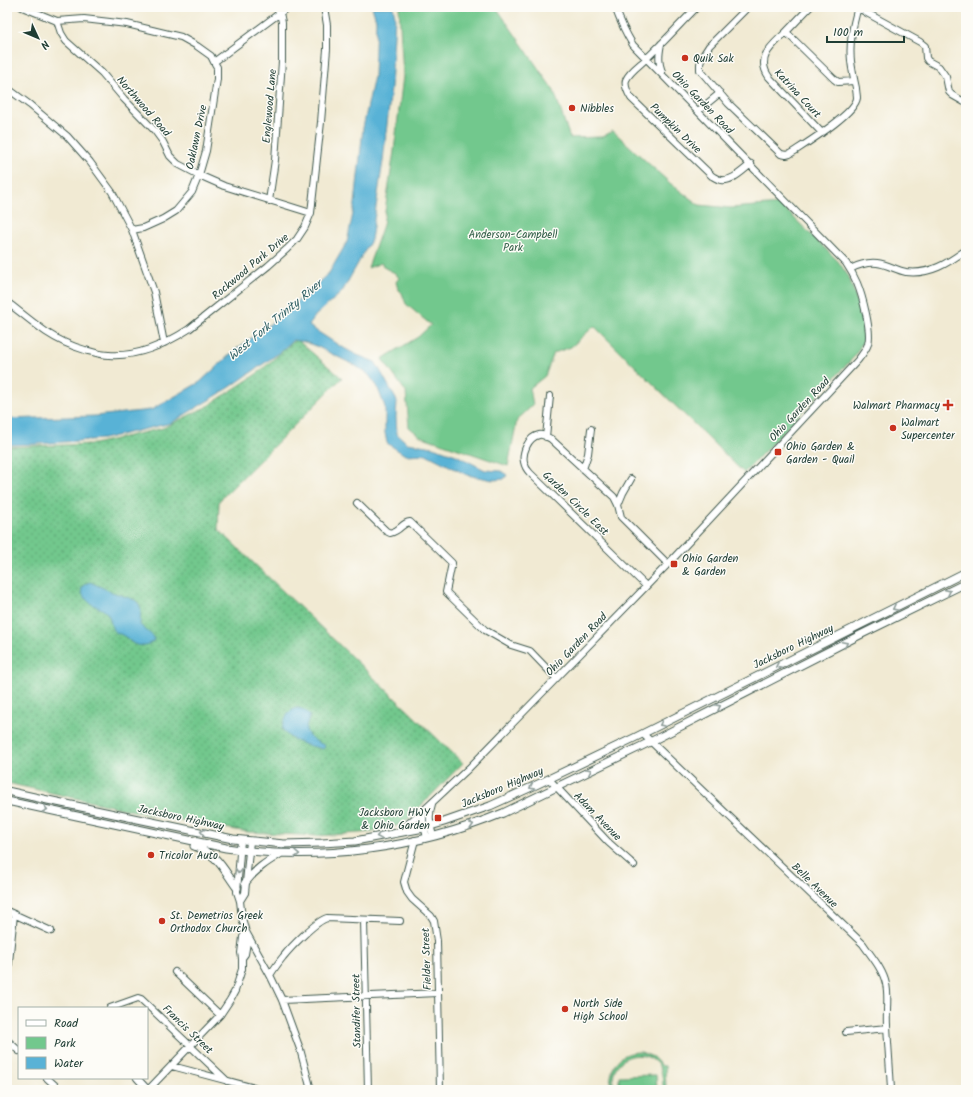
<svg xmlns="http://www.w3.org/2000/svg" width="973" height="1097" font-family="Kalam,sans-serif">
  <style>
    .grass { fill: url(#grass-dots); stroke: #488260 }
    .green { fill: #72c88d; stroke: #488260 }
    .water { fill: #59b2d6; stroke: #3c7885 }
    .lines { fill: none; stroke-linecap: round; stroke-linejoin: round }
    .minor-casing { stroke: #3e574c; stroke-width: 8 }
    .major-casing { stroke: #3e574c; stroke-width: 9 }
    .minor { stroke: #fff; stroke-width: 6 }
    .major { stroke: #fff; stroke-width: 7 }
    .oneway { stroke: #8f9e9a }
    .poi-dot { fill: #c8321e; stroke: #fdfcf7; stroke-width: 1.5 }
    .labels { text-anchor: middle; stroke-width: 3; stroke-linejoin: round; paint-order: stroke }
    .poi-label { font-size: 11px; fill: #1f3d34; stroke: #fdfcf7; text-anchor: start }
    .street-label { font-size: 11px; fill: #1f3d34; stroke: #fdfcf7 }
    .park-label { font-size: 11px; fill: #34604a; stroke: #fdfcf7 }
    .water-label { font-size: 12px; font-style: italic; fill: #306065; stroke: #fdfcf7 }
  </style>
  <defs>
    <pattern id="grass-dots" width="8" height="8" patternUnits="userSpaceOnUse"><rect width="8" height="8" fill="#72c88d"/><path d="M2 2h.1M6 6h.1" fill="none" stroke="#5da474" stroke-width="1.8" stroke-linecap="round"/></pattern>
  </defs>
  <rect width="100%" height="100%" fill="#fdfcf7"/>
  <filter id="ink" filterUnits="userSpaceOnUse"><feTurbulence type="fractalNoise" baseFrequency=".025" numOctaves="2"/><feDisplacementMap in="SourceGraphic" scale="8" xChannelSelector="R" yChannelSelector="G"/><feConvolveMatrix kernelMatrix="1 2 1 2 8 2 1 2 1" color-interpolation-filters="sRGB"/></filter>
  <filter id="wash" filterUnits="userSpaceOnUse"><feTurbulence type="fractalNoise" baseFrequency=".012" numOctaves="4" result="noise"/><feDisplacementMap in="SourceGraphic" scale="16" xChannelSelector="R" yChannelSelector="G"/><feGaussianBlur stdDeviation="0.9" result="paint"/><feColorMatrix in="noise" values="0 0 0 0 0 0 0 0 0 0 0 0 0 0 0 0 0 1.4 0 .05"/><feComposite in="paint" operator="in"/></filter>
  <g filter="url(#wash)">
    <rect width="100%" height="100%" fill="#f1ead3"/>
    <path class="grass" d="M296,339L342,378L219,501L218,529L463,763L403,824L372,832L317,836L248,832L151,815L7,783V447L94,444L163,428L208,406L258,373Z"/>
    <path class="green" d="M399,7H496L554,91L570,138L602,137L613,131L671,184L699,205L731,208L780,204L838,261L849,277L858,305L864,329V340L854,357L744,473L595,327L592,328L571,347L554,353L545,376L530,388L533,405L517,420L508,466L420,436L409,427L406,392L382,359L418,337L431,325L406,304L402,293L398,289L396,282L399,278L395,273L385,268L381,263L368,268L383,225L394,151L403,76Z
      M641,1052L653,1057L662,1066H665L666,1090H663C663,1083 663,1075 660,1068C651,1051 625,1051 616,1068C612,1075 613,1082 613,1090H610C610,1068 616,1052 641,1052Z
      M656,1075L657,1090H619V1076Z"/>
    <path class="water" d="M372,7H393L395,16L391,88L383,161L371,240L342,292L315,316L309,326L340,346L357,355L375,362L381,372L397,401L396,417L397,434L407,443L433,447L456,455L485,470L501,471L507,475L504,479L493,480L467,475L426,454L405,455L387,443L385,433V407L377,386L368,374L356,366L318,347L305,342L293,340L279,353L229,388L171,423L103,439L37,444L7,445V419L95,416L151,410L200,382L234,351L282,315L329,273L347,242L355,204L363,128L374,76L376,20Z
      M90,582L112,592L135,600L139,604L141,609L140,625L154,637V640C150,645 141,647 134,644C130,642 128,638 124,636C121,634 115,633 113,630C110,624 111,617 106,612C102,608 95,607 90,603C82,596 76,586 90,582Z
      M296,708C302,708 305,710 310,715C309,719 307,723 306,728C306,737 317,742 324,745L325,747L323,749C308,745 290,743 282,728C285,718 286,713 296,708Z"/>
  </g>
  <g filter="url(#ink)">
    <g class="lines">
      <g class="minor-casing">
        <path id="minor" d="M22,7L57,21L84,19L127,24L181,37L197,46L211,56L214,62L217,67V79L206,151L199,175L192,192L176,211L163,219L143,228L132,230
          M697,7C680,24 664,42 647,58C641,64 629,72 626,80C624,86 628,93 631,98L712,176C714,177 718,180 721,180C732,182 743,170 751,164
          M748,7L709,46L702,57L700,64V70L728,103L781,154L786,155L790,154C805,144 855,114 857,98C857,95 856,91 856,88C854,79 852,70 851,61C849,42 853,25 858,7
          M810,7C802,15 794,24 786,32C773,45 755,57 769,77L822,133
          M857,7L867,13L920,42L925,46L926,58L928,61L939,67L946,77L949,92L952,95L966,103
          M57,21L61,33L66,41L102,73L124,99L155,131L163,142L170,156L178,164L199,175L224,186L311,213
          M786,32L834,79L838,82L854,81
          M661,44C659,54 658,62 662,72
          M214,62L288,7
          M7,88L30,105L67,136L90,162L112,192L132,230L154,292L164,343
          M698,111L720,93
          M269,201L275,160L282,61V22L280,13L276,7
          M850,269C858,265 868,262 877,263C887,264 896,270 906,272C930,275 948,263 966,250
          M7,302C20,312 33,323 46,332C58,340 71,346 85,350C93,352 101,355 109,355C138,357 166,344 189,329L268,266L287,249L297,239L305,227L311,213L321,122L327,49V25L324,7
          M546,437L550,396
          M583,469L588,454L591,429
          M357,503L386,531L390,533C401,531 401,523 410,522L452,563L446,592L485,630L511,645L530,651L556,678
          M618,505L623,493L631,479
          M646,586L530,473C527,470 525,467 524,462C522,453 528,437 539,435C543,434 547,437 551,439L614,497L618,505L621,517L668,564
          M643,734L863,944C871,956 883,969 886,984C889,997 886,1011 887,1025C888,1046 890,1068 891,1090
          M549,779L608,842L634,865
          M432,804C428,816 430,825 433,836
          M427,838L423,821V811L469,768L668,564L858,360C862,355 866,350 868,344C872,331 862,295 857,283C854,276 850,269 846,263L633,45C625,32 620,21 615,7
          M241,840L237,892L240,901L242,918L246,932L270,975L282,1000L300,1049L311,1090
          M415,840L404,882L407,892L412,899L431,916L434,921L437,941L440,1090
          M240,901L245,893L250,841
          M7,911L51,931
          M364,920L368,1090
          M242,958L245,954L248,937
          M175,972L220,1015
          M270,975C274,969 278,963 283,957C290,948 316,921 327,918L400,921
          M7,981L14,915
          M282,1000L438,993
          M110,1008L138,998L141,999L227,1081
          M846,1032L887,1028
          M7,1040L19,1051
          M172,1066L262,1090
          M47,1078L60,1090
          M137,1078L148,1090
          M148,1090L220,1015L230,1000L235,991L242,969V958L241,953L243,937L246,932"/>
      </g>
      <g class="major-casing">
        <path id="major" d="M7,791L43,799L233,839L284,844L322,843L355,841L424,828L444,822L490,806L536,785L634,738L966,572
          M7,801L226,848C319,862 416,849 503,813L650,742L860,635L966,583
          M399,832L404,828L423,811
          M194,846C218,854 223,869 237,888
          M245,883C256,869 265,863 280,854"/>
      </g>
      <use href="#minor" class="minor"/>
      <use href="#major" class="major"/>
    </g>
    <defs><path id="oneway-chevron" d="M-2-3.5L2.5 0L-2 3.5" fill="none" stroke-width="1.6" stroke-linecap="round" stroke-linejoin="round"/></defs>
    <g class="oneway">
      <use href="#oneway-chevron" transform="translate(948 592) rotate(-26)"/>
      <use href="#oneway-chevron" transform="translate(895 608) rotate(153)"/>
      <use href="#oneway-chevron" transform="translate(845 644) rotate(-27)"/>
      <use href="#oneway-chevron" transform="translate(778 666) rotate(154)"/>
      <use href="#oneway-chevron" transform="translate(718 707) rotate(-27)"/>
      <use href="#oneway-chevron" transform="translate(662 724) rotate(153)"/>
      <use href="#oneway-chevron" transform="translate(589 771) rotate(-25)"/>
      <use href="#oneway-chevron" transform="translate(532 787) rotate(155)"/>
      <use href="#oneway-chevron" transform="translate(45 809) rotate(12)"/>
      <use href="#oneway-chevron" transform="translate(471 825) rotate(-17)"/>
      <use href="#oneway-chevron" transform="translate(203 832) rotate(-168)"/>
      <use href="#oneway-chevron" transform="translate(379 836) rotate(170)"/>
      <use href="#oneway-chevron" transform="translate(297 854) rotate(1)"/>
      <use href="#oneway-chevron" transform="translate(239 871) rotate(95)"/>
    </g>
  </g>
  <g class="poi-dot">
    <circle cx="685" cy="58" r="4"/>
    <circle cx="572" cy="108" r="4"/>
    <path d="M946 399h4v4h4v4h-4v4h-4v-4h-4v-4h4z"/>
    <circle cx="893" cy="428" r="4"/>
    <rect x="774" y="448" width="8" height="8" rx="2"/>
    <rect x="670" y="560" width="8" height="8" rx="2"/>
    <rect x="434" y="814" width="8" height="8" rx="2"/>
    <circle cx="151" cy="855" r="4"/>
    <circle cx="162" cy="921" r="4"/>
    <circle cx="565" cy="1009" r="4"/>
  </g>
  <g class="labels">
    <g class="poi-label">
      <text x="693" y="62">Quik Sak</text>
      <text x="580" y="112">Nibbles</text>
      <text x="940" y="409" text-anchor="end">Walmart Pharmacy</text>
      <text x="901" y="426">Walmart<tspan x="901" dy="13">Supercenter</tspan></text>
      <text x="786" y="450">Ohio Garden &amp;<tspan x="786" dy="13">Garden - Quail</tspan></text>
      <text x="682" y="562">Ohio Garden<tspan x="682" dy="13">&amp; Garden</tspan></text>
      <text x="430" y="816" text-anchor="end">Jacksboro HWY<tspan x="430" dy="13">&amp; Ohio Garden</tspan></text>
      <text x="159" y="859">Tricolor Auto</text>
      <text x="170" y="919">St. Demetrios Greek<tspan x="170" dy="13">Orthodox Church</tspan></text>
      <text x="573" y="1007">North Side<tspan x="573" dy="13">High School</tspan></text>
    </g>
    <g class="street-label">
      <text transform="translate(798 93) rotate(47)" y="4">Katrina Court</text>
      <text transform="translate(703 102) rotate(46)" y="4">Ohio Garden Road</text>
      <text transform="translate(144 106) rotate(49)" y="4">Northwood Road</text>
      <text transform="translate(269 106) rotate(-85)" y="4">Englewood Lane</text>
      <text transform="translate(676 128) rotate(44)" y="4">Pumpkin Drive</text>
      <text transform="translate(196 137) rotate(-78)" y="4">Oaklawn Drive</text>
      <text transform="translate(250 266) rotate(-40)" y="4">Rockwood Park Drive</text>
      <text transform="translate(799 409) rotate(-47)" y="4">Ohio Garden Road</text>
      <text transform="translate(576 503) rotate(44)" y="4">Garden Circle East</text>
      <text transform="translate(576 644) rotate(-46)" y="4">Ohio Garden Road</text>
      <text transform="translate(793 646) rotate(-26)" y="4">Jacksboro Highway</text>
      <text transform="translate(502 787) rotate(-23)" y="4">Jacksboro Highway</text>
      <text transform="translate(598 816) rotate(46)" y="4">Adam Avenue</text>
      <text transform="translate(181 817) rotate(12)" y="4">Jacksboro Highway</text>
      <text transform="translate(815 885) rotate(44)" y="4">Belle Avenue</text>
      <text transform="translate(426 959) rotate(-92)" y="4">Fielder Street</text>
      <text transform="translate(356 1011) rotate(-91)" y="4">Standifer Street</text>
      <text transform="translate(188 1029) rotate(44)" y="4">Francis Street</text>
    </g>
    <g class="park-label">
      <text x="513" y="238">Anderson-Campbell<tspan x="513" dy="13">Park</tspan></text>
    </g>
    <g class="water-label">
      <text transform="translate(275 320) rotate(-40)" y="4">West Fork Trinity River</text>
    </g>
  </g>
  <rect width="973" height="1097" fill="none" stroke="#fdfcf7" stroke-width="24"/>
  <rect x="18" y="1007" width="130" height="72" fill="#fdfcf7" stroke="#a4b0a9"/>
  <rect x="26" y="1020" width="20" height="6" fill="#ffffff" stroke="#a4b0a9"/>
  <text x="54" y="1027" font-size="12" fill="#1f3d34">Road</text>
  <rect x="26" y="1037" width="20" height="12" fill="#72c88d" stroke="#a4b0a9"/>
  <text x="54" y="1047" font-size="12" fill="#1f3d34">Park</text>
  <rect x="26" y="1057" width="20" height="12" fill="#59b2d6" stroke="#a4b0a9"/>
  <text x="54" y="1067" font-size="12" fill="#1f3d34">Water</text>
  <g transform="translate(38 38) rotate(134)" stroke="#fdfcf7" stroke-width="3" paint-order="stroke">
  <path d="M0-3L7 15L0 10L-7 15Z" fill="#1f3d34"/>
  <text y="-6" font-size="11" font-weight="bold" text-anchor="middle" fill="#1f3d34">N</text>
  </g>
  <path d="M827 36v6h77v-6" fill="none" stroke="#1f3d34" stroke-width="2"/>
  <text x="833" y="36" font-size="12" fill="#1f3d34" stroke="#fdfcf7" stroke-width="3" paint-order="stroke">100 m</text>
</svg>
